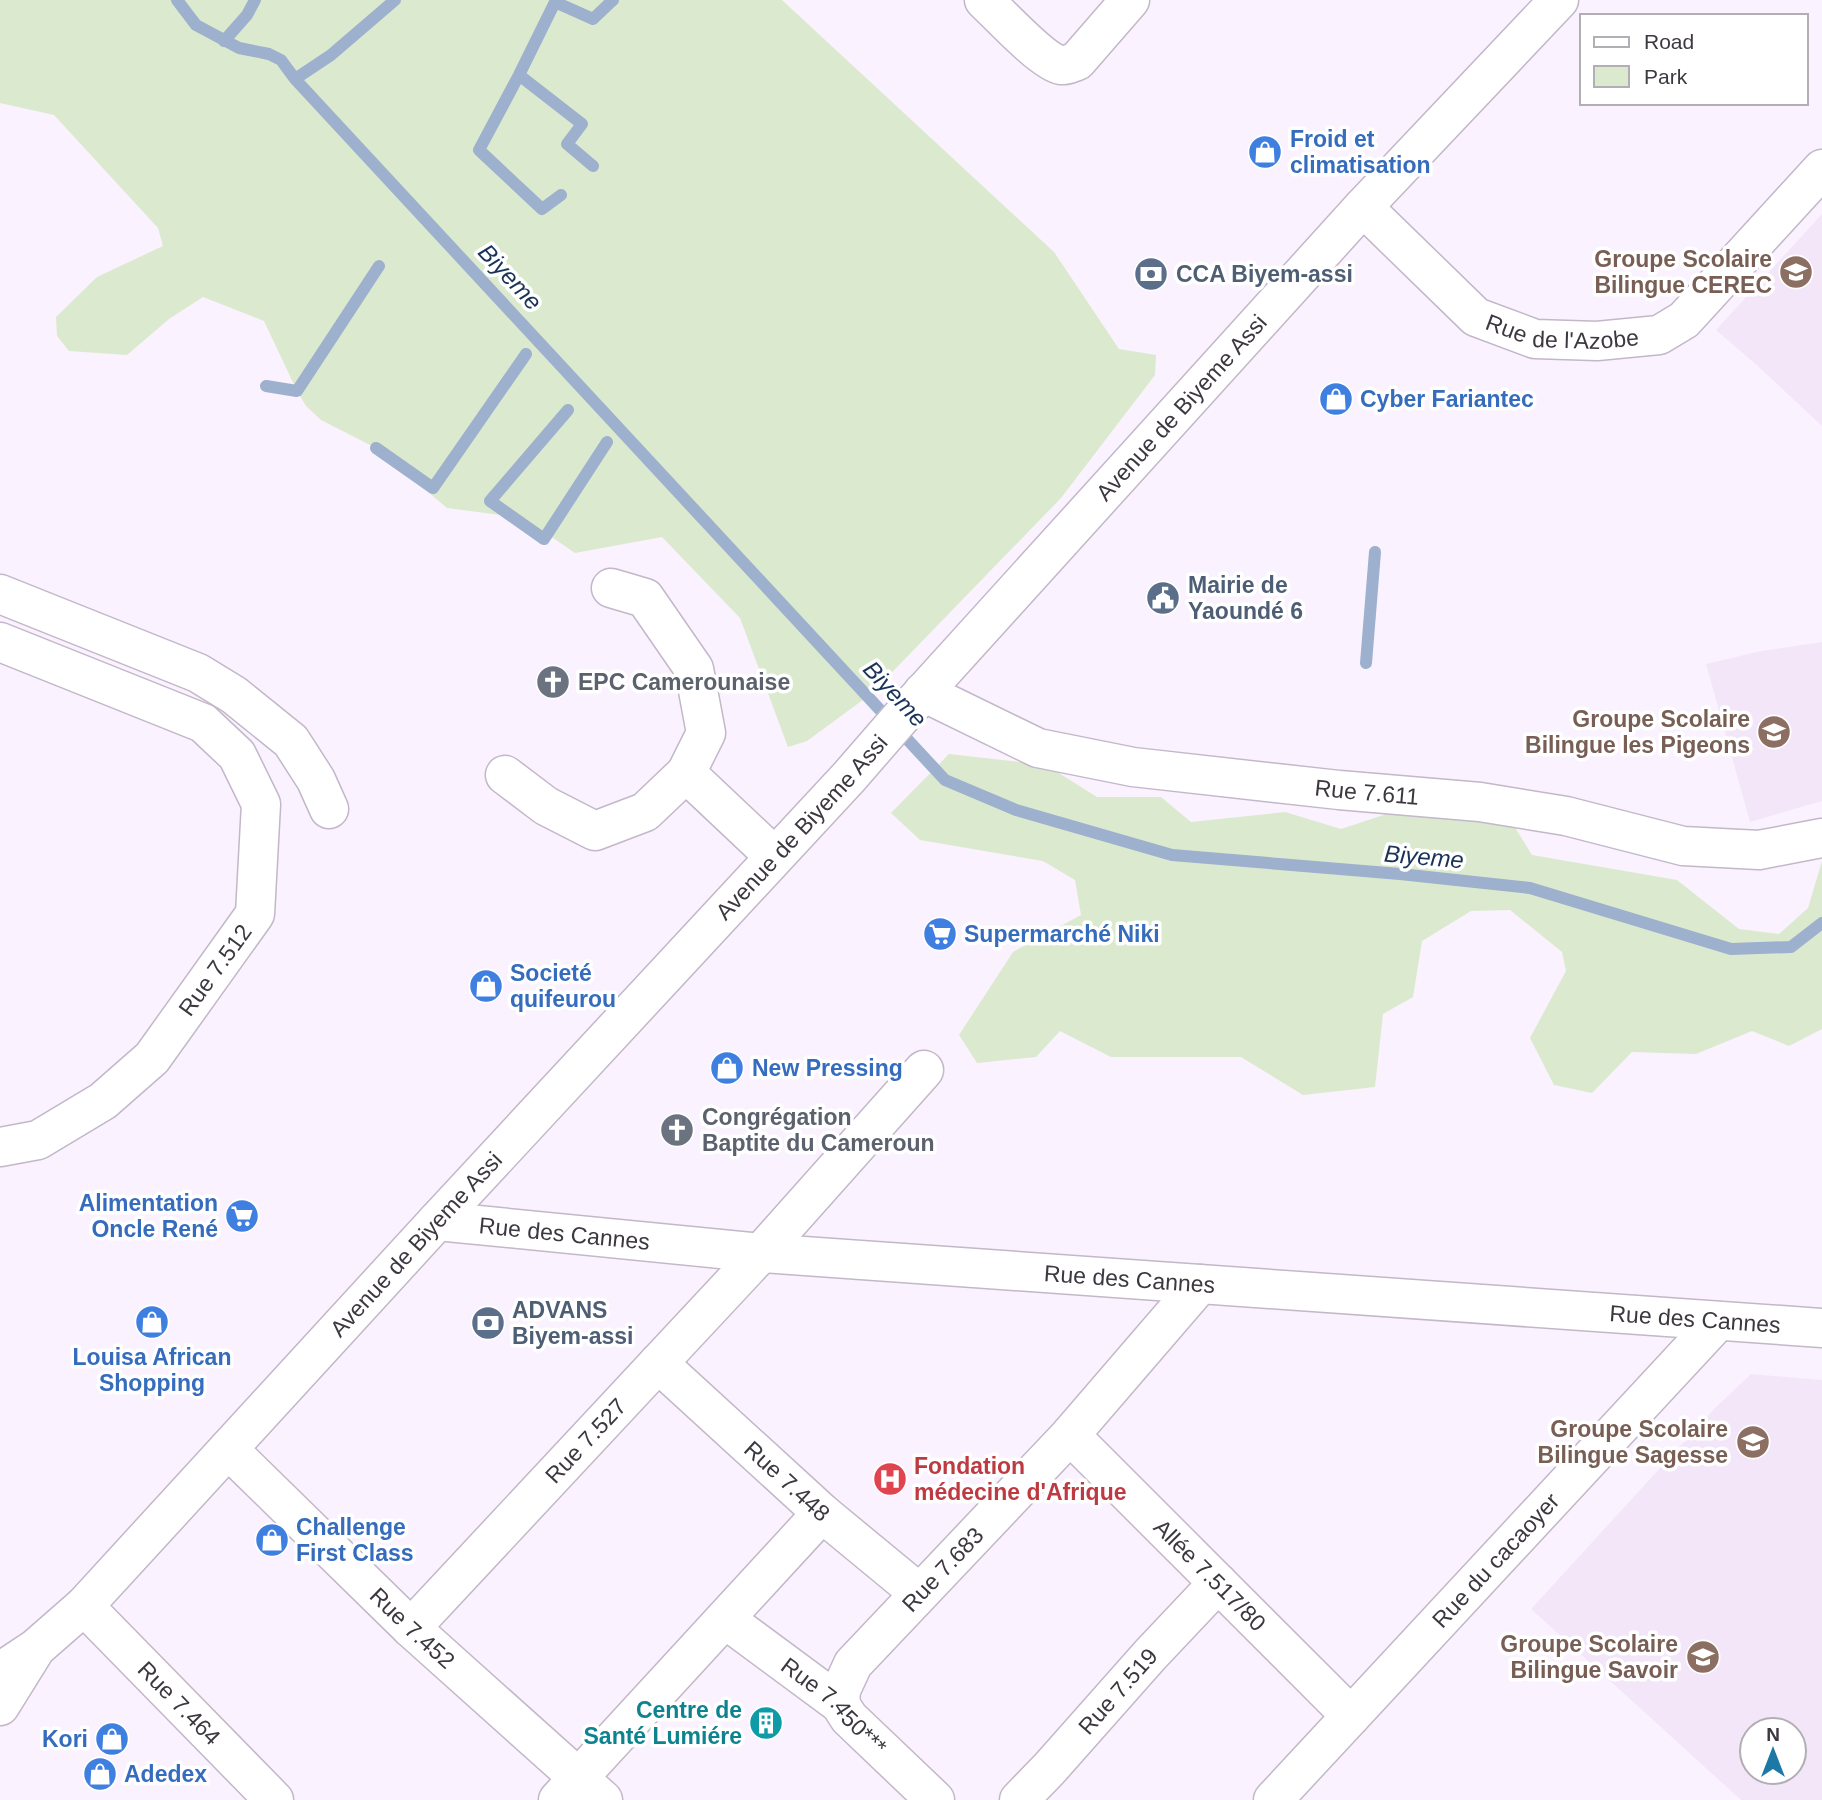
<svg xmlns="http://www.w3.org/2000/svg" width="1822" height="1800" font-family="Helvetica,sans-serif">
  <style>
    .education { fill: #f4e6f9; fill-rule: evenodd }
    .green { fill: #dbeace }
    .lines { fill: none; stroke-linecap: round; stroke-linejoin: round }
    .stream { stroke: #9db0cd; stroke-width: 12 }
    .minor-casing { stroke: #c3b7c9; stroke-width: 41 }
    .major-casing { stroke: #c3b7c9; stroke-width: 41 }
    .minor { stroke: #fff; stroke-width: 38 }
    .major { stroke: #fff; stroke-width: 38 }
    .labels { text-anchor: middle; stroke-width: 7; stroke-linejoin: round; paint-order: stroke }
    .shop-label { font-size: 23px; font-weight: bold; fill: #366cbe; stroke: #fff; text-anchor: start }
    .education-label { font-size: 23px; font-weight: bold; fill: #785e54; stroke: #fff; text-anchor: end }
    .service-label { font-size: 23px; font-weight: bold; fill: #4e5e75; stroke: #fff; text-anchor: start }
    .street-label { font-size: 23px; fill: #3d3840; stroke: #fff }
    .worship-label { font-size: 23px; font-weight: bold; fill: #5b616d; stroke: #fff; text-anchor: start }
    .health-label { font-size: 23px; font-weight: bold; fill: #be3a42; stroke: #fff; text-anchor: start }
    .culture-label { font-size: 23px; font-weight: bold; fill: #0d838f; stroke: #fff; text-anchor: end }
    .water-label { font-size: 24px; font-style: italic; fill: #193259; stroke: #fff }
  </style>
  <rect width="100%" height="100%" fill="#faf2fe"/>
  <path class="education" d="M1822,214V426L1761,369L1716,330Z
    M1822,642V801L1750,822L1706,664L1761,651Z
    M1751,1374L1822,1380V1800H1741L1531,1609L1716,1407ZM1794,1730V1772H1752V1730Z"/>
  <path class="green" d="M0,0H782L1054,252L1119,349L1156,355L1155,375L1061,498L871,694L807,741L788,747L740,618L662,537L575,553L524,518L447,508L376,448L321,420L306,406L297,391L264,321L203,297L169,319L127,355L69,351L57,336L56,317L97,277L163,246L158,228L54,115L0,103Z
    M949,754L1046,765L1097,797H1161L1191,822L1285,812L1341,829L1414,805L1511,821L1532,855L1677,880L1739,929L1779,934L1808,908L1822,861V1029L1789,1046L1752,1031L1696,1054L1632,1052L1592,1093L1554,1085L1530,1038L1566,971L1562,952L1510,910L1471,911L1422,941L1413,997L1383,1014L1375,1087L1303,1095L1241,1057H1111L1060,1031L1036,1057L977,1063L959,1035L1013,952L1081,915L1075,880L1043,861L920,840L891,813Z"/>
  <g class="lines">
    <path class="stream" d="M177,0L196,25L239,48L269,54L281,60L295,79L945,780L1016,810L1172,855L1400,874L1530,888L1731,949L1791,947L1822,923
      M224,41L247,15L255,0
      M519,75L582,124L567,144L593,166
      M295,79L331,55L395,0
      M561,195L542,209L479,150L519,75L555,2L593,19L613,0
      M266,386L297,391L379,266
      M568,410L490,501L544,539L607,442
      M376,448L433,488L526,354
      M1366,663L1375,552"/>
    <g class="minor-casing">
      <g id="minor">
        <path d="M984,0C999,14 1043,62 1061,65C1066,66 1071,63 1077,61L1130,0"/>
        <path id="s1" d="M1363,207L1476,317L1535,339L1597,341L1659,335L1684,320L1822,169"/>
        <path d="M0,594L198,673L234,695L291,741L316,780L329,809"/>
        <path d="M0,642L203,723L237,755L261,804L255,914L152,1058L103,1101L38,1140L0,1147"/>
        <path id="s2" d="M923,692L1038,748L1133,767L1339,790L1480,802L1566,816L1683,846L1759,850L1822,838"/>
        <path d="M686,773L774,856"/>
        <path d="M505,775L546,806L595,831L645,812L686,773L706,733L694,669L645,598L611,588"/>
        <path id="s3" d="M437,1221L761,1253L1822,1328"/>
        <path id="s4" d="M658,1363L822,1513L919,1593"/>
        <path id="s5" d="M1070,1435L1351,1716"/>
        <path id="s6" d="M228,1449L411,1628L603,1800"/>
        <path id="s7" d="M84,1606L274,1800"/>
        <path id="s8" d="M725,1619L840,1704L849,1718L935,1800"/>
        <path id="s9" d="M411,1628L761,1253L924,1070"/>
        <path id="s10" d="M840,1704L841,1690L853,1664L1070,1435L1200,1284"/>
        <path d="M558,1800L822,1513"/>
        <path id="s11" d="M1019,1800L1049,1769L1150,1655L1218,1583"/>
        <path id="s12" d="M1273,1800L1718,1321"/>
      </g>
    </g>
    <g class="major-casing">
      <g id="major">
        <path id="s13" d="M0,1672L36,1648L84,1606L437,1221L849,777L902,716L1363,207L1559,0"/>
        <path d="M0,1706L33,1653"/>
      </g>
    </g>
    <use href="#minor" class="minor"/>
    <use href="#major" class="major"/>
  </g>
  <defs>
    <g id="shop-disc" transform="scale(1.75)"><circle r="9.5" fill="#3f7fe0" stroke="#fff"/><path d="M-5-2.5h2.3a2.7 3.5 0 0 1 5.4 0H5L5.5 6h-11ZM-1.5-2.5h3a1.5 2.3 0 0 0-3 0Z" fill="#fff"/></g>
    <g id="school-disc" transform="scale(1.75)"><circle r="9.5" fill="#8d6e63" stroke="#fff"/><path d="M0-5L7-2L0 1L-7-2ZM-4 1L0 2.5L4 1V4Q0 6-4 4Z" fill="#fff"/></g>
    <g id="bank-disc" transform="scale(1.75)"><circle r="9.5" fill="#5c6f8a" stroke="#fff"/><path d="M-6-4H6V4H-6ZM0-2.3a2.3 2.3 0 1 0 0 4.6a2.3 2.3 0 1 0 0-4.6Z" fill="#fff"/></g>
    <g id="civic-disc" transform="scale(1.75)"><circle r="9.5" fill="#5c6f8a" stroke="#fff"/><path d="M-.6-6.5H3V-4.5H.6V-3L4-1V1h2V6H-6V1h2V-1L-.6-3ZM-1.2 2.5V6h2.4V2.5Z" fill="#fff"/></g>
    <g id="church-disc" transform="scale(1.75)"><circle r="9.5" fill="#6b7280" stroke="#fff"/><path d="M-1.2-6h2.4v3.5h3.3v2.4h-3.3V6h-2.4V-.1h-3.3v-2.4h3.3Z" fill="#fff"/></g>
    <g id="supermarket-disc" transform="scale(1.75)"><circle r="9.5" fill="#3f7fe0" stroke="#fff"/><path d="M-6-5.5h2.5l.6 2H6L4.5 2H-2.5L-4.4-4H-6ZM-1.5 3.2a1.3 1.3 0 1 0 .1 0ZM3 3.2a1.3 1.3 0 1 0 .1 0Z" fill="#fff"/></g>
    <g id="hospital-disc" transform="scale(1.75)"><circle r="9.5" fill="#e0444e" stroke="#fff"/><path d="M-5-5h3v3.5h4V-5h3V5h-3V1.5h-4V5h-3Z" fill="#fff"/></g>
    <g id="building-disc" transform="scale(1.75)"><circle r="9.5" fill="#0f9aa8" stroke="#fff"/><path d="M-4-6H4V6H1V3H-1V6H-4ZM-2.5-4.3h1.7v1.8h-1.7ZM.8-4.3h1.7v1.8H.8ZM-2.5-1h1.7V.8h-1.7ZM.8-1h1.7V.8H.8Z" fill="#fff"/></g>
  </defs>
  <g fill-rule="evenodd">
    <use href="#shop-disc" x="1265" y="152"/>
    <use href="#school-disc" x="1796" y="272"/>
    <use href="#bank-disc" x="1151" y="274"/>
    <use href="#shop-disc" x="1336" y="399"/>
    <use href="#civic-disc" x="1163" y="598"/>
    <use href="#church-disc" x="553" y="682"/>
    <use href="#school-disc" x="1774" y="732"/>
    <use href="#supermarket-disc" x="940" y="934"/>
    <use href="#shop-disc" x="486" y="986"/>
    <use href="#shop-disc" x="727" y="1068"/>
    <use href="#church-disc" x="677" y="1130"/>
    <use href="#supermarket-disc" x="242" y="1216"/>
    <use href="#shop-disc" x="152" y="1322"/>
    <use href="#bank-disc" x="488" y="1323"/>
    <use href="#school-disc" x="1753" y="1442"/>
    <use href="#hospital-disc" x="890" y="1479"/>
    <use href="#shop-disc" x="272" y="1540"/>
    <use href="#school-disc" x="1703" y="1657"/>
    <use href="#building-disc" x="766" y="1723"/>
    <use href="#shop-disc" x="112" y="1739"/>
    <use href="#shop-disc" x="100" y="1774"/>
  </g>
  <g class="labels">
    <g class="shop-label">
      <text x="1290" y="147">Froid et<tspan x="1290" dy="26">climatisation</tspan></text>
      <text x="1360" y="407">Cyber Fariantec</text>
      <text x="964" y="942">Supermarché Niki</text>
      <text x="510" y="981">Societé<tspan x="510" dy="26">quifeurou</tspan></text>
      <text x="752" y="1076">New Pressing</text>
      <text x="218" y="1211" text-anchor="end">Alimentation<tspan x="218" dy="26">Oncle René</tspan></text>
      <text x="152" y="1365" text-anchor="middle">Louisa African<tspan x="152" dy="26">Shopping</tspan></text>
      <text x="296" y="1535">Challenge<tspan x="296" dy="26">First Class</tspan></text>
      <text x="88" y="1747" text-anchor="end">Kori</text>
      <text x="124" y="1782">Adedex</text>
    </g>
    <g class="education-label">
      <text x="1772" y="267">Groupe Scolaire<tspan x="1772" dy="26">Bilingue CEREC</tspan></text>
      <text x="1750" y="727">Groupe Scolaire<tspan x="1750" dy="26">Bilingue les Pigeons</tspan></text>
      <text x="1728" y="1437">Groupe Scolaire<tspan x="1728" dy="26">Bilingue Sagesse</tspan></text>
      <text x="1678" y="1652">Groupe Scolaire<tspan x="1678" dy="26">Bilingue Savoir</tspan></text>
    </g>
    <g class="service-label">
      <text x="1176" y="282">CCA Biyem-assi</text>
      <text x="1188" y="593">Mairie de<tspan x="1188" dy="26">Yaoundé 6</tspan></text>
      <text x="512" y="1318">ADVANS<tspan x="512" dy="26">Biyem-assi</tspan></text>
    </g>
    <g class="street-label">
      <text dy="8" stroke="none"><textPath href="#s1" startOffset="247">Rue de l'Azobe</textPath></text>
      <text dy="8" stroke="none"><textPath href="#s13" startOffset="1732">Avenue de Biyeme Assi</textPath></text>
      <text dy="8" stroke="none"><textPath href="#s2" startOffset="460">Rue 7.611</textPath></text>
      <text dy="8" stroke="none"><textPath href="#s13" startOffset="1166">Avenue de Biyeme Assi</textPath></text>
      <text transform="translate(215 970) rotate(-54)" y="8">Rue 7.512</text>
      <text dy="8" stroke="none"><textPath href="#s3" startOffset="128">Rue des Cannes</textPath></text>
      <text dy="8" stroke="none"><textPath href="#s13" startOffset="598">Avenue de Biyeme Assi</textPath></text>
      <text dy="8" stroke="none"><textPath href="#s3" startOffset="695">Rue des Cannes</textPath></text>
      <text dy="8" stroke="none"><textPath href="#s3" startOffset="1262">Rue des Cannes</textPath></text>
      <text dy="8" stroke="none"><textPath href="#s9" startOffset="256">Rue 7.527</textPath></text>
      <text dy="8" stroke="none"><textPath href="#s4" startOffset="175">Rue 7.448</textPath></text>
      <text dy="8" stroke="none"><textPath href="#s12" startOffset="327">Rue du cacaoyer</textPath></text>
      <text dy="8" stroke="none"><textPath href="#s10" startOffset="173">Rue 7.683</textPath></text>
      <text dy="8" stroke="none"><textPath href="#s5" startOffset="198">Allée 7.517/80</textPath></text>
      <text dy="8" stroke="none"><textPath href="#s6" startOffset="257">Rue 7.452</textPath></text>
      <text dy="8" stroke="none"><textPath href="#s11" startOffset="147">Rue 7.519</textPath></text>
      <text dy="8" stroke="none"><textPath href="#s7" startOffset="136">Rue 7.464</textPath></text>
      <text dy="8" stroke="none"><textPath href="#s8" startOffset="140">Rue 7.450***</textPath></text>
    </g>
    <g class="worship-label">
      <text x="578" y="690">EPC Camerounaise</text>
      <text x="702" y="1125">Congrégation<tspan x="702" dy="26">Baptite du Cameroun</tspan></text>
    </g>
    <g class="health-label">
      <text x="914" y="1474">Fondation<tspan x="914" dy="26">médecine d'Afrique</tspan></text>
    </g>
    <g class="culture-label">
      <text x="742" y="1718">Centre de<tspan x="742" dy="26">Santé Lumiére</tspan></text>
    </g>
    <g class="water-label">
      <text transform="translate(510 277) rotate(47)" y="8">Biyeme</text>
      <text transform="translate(895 694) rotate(47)" y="8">Biyeme</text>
      <text transform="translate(1424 857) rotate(5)" y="8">Biyeme</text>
    </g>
  </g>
  <rect x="1580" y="14" width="228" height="91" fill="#ffffff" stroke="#b1afb3" stroke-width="2"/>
  <rect x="1594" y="37" width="35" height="10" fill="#ffffff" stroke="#b1afb3" stroke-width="2"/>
  <text x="1644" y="49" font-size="21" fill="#3d3840">Road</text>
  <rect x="1594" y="66" width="35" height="21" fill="#dbeace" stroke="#b1afb3" stroke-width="2"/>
  <text x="1644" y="84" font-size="21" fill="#3d3840">Park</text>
  <g transform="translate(1773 1751)"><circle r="33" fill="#ffffff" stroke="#b1afb3" stroke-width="2"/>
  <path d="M0-5L12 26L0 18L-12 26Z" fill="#1c79a6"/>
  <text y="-10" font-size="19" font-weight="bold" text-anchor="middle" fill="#3d3840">N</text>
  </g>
</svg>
